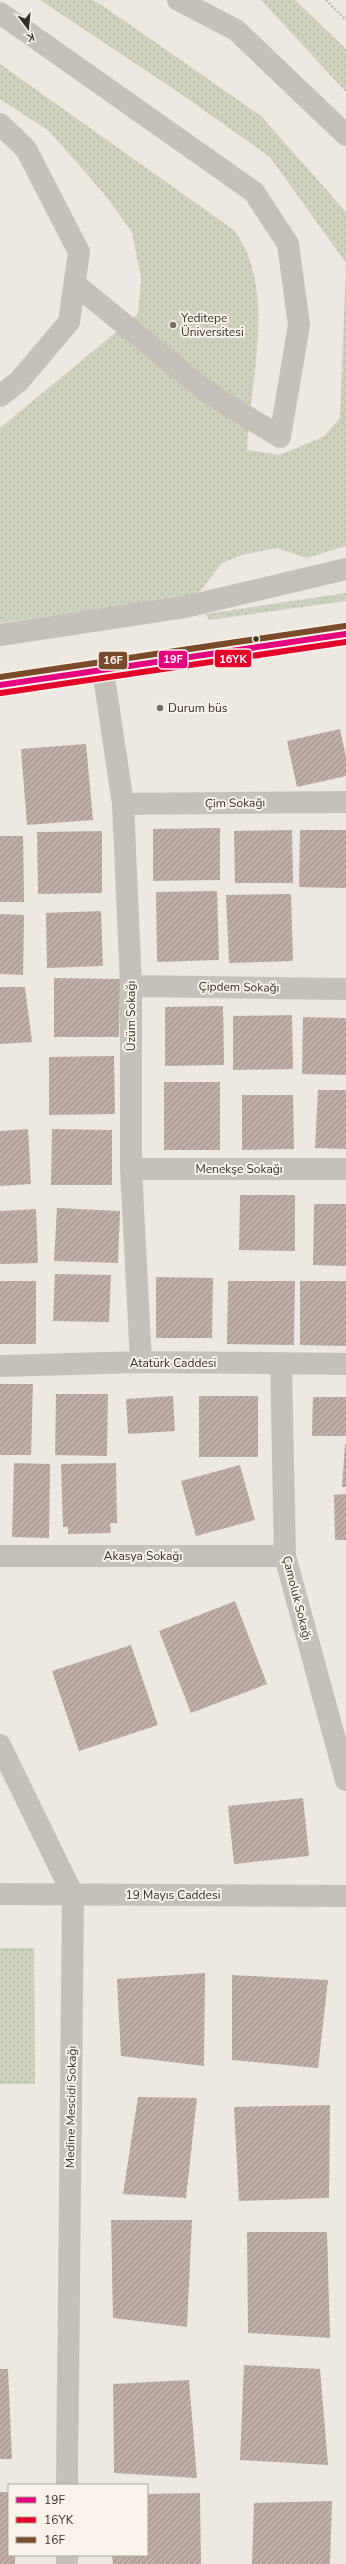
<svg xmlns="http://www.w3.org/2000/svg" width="346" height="2564" font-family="'Nunito Sans',sans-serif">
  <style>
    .grass { fill: url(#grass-dots) }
    .building { fill: url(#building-hatch) }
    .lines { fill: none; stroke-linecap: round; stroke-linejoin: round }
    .path { stroke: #bfb9b3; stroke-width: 2.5; stroke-dasharray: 2 2; stroke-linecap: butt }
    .minor { stroke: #c6c0bb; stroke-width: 22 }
    .bus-1-casing { stroke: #f9f3ea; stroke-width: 9 }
    .bus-2-casing { stroke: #f9f3ea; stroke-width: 9 }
    .bus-3-casing { stroke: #f9f3ea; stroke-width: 9 }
    .bus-1 { stroke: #e5007d; stroke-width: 6 }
    .bus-2 { stroke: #e4002b; stroke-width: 6 }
    .bus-3 { stroke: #7a4b2a; stroke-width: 6 }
    .poi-dot { fill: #766f6a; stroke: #f9f3ea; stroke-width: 1.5 }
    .bus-dot { fill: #362e29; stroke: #f9f3ea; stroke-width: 1.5 }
    .labels { text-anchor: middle; stroke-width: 4; stroke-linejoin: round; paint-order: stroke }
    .poi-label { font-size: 12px; fill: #362e29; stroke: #f9f3ea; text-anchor: start }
    .street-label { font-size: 12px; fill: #362e29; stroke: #f9f3ea }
    .line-badge { stroke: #f9f3ea; stroke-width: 1.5 }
    .badge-label { font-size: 11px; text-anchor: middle; font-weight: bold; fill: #fff }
  </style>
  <defs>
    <pattern id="grass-dots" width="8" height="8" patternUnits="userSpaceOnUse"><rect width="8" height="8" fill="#cdd1bd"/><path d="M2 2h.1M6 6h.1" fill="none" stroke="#b1b4a2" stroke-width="1.8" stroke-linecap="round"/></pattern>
    <pattern id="building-hatch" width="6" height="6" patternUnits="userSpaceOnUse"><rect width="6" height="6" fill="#bfaea5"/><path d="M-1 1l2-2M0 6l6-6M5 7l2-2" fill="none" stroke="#9c8e86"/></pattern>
  </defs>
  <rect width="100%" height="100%" fill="#ede8e2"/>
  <path class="grass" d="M40,0H93L103,6L261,116L346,212V546L307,558L277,548L242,555L222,563L200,591L185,598L0,623V428L138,314L141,278L132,232L105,195L49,131L0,99V64L235,231C239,238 245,247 248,255C271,317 249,387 247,450L279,455L323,437L340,418L346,263L270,157L178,92Z
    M261,0H295L346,49V92Z
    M346,593V601L209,620L206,614Z
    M0,1948H34L35,2084H0Z"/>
  <path class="building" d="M340,729L346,757V776L297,787L287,741Z
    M86,744L93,820L27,825L21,749Z
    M220,828V880L153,881V829Z
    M292,830L293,883H235L234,831Z
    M300,830H346V888L299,887Z
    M102,831V893L38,894L37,832Z
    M0,836H23L24,902H0Z
    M217,891L219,960L157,962L156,892Z
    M291,894L293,961L229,963L226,895Z
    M101,911L103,966L47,968L46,913Z
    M0,914L24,915L23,975L0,974Z
    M54,978L120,979L119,1037H54Z
    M0,987H25L32,1042L0,1044Z
    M223,1006L224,1065L165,1066V1007Z
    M292,1015L293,1069L233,1070V1016Z
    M303,1017L346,1018V1075L302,1074Z
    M114,1056L115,1114L49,1115V1057Z
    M164,1082H220V1150H164Z
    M318,1090H346V1149L315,1148Z
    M242,1095H293L294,1149L242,1150Z
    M28,1129L31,1184L0,1186V1131Z
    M52,1129L112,1130V1185H51Z
    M240,1195H295V1251L239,1250Z
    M314,1204H346V1266L313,1265Z
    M57,1208L120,1211L118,1263L54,1261Z
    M36,1209L38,1263L0,1264V1211Z
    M55,1274L111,1275L109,1322L53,1321Z
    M156,1277L213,1278L212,1338H156Z
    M0,1281H36V1344H0Z
    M228,1281H295L294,1345L227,1344Z
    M300,1281H346V1346L300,1345Z
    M0,1384H33L31,1455H0Z
    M56,1394H108L107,1456L55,1455Z
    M173,1396L175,1431L128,1434L126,1399Z
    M199,1396H258V1457H199Z
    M313,1397H346V1436H312Z
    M345,1444H346V1487H342Z
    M14,1463L50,1464L49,1538L12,1537Z
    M116,1463L117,1523H110L111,1533L68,1534V1527H63L61,1464Z
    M240,1465L255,1520L196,1536L181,1481Z
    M346,1494V1540H335L334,1495Z
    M235,1601L267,1684L191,1713L159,1631Z
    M131,1645L158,1725L79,1751L52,1671Z
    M303,1798L309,1856L234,1864L228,1806Z
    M205,1973L204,2066L121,2056L117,1979Z
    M232,1975L328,1980L318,2068L232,2060Z
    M138,2097L197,2098L186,2198L123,2194Z
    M330,2105L329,2198L239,2201L234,2107Z
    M111,2220H192L187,2327L113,2318Z
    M247,2232H327L330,2338L248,2333Z
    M244,2365L320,2369L328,2465L240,2460Z
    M0,2369H8L12,2459H0Z
    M189,2380L197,2478L114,2473L113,2384Z
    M0,2492H9V2555H15V2564H0Z
    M200,2493L201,2564H113L112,2555H147V2494Z
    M332,2501L330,2564H252L254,2503Z"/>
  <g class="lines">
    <path class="path" d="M326,0L346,20"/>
    <path class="minor" d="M178,0L236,30L346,135
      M0,13L254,192L288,244L299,325L280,437L207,392L75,284
      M0,124L26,149L79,252L69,322L19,381L0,396
      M0,635L185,607L346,569
      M103,670L123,804L131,986V1169L141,1362
      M0,685L346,634
      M123,804L346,802
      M131,986L346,989
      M131,1169H346
      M281,1363L285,1556L346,1780
      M0,1366L141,1362L346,1364
      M0,1556H285
      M0,1745L73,1895L67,2485
      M0,1894L346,1896
      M67,2564V2555"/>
    <g class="bus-1-casing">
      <path id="bus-1" d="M0,685L346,634"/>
    </g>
    <g class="bus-2-casing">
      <path id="bus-2" d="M1,693L346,642"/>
    </g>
    <g class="bus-3-casing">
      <path id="bus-3" d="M0,677L345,626"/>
    </g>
    <use href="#bus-1" class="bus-1"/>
    <use href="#bus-2" class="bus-2"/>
    <use href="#bus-3" class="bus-3"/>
  </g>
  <g class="poi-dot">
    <circle cx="173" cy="325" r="4"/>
    <circle cx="160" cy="708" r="4"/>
  </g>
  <circle class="bus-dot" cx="256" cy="639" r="3.5"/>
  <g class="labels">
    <g class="poi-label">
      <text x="181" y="322">Yeditepe<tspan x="181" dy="14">Üniversitesi</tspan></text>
      <text x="168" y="712">Durum büs</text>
    </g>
    <g class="street-label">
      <text transform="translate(235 803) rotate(-1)" y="4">Çim Sokağı</text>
      <text transform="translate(239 987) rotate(1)" y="4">Çipdem Sokağı</text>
      <text transform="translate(131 1016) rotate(-90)" y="4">Üzüm Sokağı</text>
      <text x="239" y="1173">Menekşe Sokağı</text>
      <text x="173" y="1367">Atatürk Caddesi</text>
      <text x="143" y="1560">Akasya Sokağı</text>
      <text transform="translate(297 1598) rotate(76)" y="4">Çamoluk Sokağı</text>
      <text x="173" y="1899">19 Mayıs Caddesi</text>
      <text transform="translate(71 2107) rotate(-89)" y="4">Medine Mescidi Sokağı</text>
    </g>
  </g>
  <g class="line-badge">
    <rect x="214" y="649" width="38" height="19" rx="4" fill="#e4002b"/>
    <rect x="158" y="650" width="30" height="19" rx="4" fill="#e5007d"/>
    <rect x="98" y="651" width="30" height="19" rx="4" fill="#7a4b2a"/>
  </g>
  <g class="badge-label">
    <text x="233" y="663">16YK</text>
    <text x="173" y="663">19F</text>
    <text x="113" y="664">16F</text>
  </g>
  <rect x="8" y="2484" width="140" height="72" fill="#f9f3ea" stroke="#aba49d"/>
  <rect x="16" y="2497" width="20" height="6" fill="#e5007d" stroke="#aba49d"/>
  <text x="44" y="2504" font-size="12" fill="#362e29">19F</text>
  <rect x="16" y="2517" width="20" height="6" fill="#e4002b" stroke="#aba49d"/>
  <text x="44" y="2524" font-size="12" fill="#362e29">16YK</text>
  <rect x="16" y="2537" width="20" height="6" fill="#7a4b2a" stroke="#aba49d"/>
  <text x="44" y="2544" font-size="12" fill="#362e29">16F</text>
  <g transform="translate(28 28) rotate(164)" stroke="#f9f3ea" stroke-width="3" paint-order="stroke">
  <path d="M0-3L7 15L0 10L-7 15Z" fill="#362e29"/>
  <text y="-6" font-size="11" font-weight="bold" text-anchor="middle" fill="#362e29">K</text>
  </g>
</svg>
